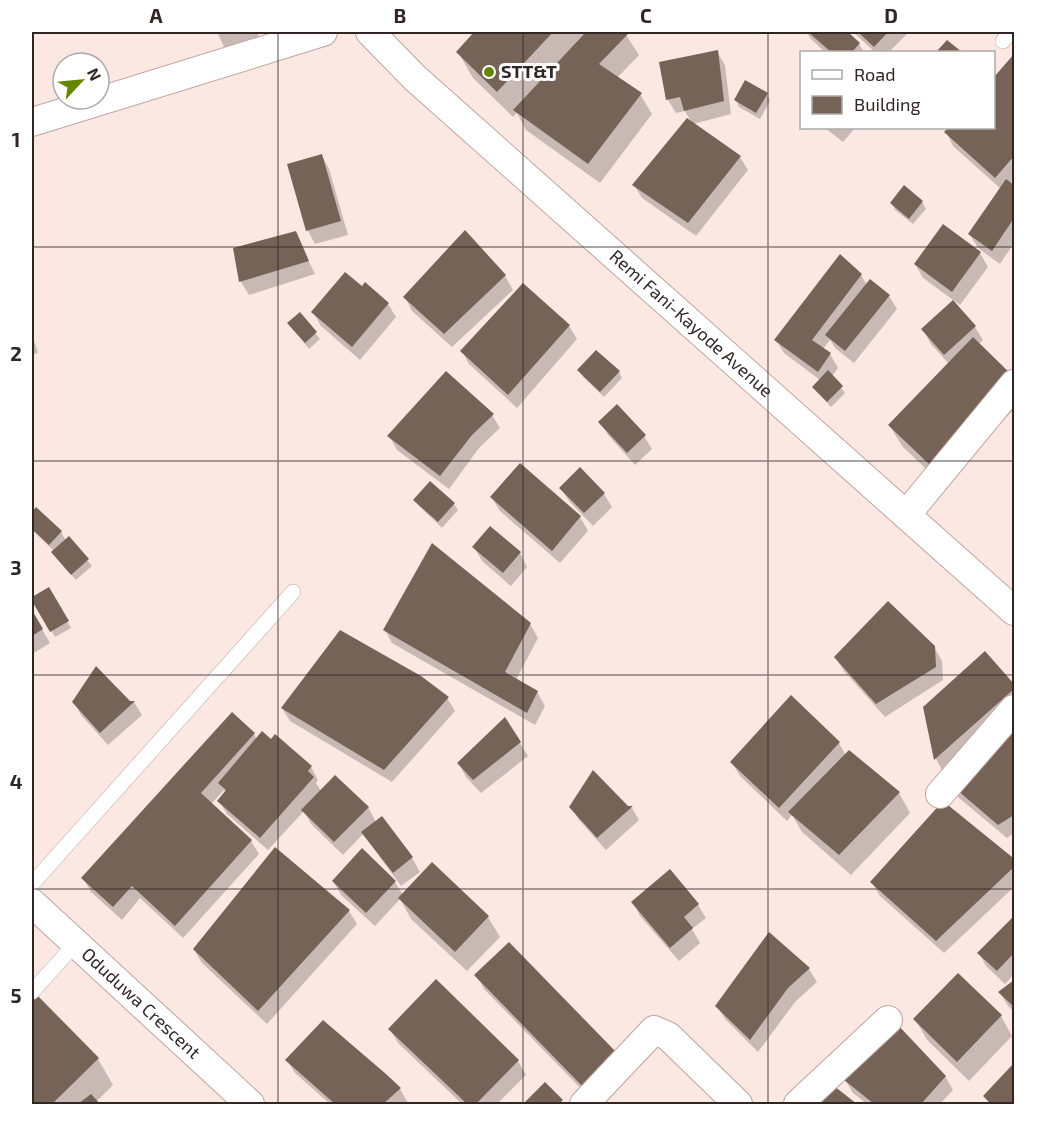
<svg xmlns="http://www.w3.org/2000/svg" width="1046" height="1136" font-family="'Exo 2',sans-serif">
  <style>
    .shadow { fill: #0003 }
    .building { fill: #756358 }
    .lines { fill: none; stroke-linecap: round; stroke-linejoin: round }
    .service-casing { stroke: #bda59f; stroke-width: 16 }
    .minor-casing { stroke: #bda59f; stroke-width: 30 }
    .service { stroke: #fff; stroke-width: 15 }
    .minor { stroke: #fff; stroke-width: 28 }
    .grid { fill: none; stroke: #302724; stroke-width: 1.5; stroke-opacity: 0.55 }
    .poi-dot { fill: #658601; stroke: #fff; stroke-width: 2 }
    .labels { text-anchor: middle; stroke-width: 6; stroke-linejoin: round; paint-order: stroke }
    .poi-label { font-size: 18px; font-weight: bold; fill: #302724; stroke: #fff; text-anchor: start }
    .street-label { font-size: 18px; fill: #302724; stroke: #fff }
    .neatline { fill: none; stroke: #302724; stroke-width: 2 }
    .grid-label { font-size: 20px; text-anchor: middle; font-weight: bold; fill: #302724 }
  </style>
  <rect width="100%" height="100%" fill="#fce8e2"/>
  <path class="shadow" d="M217,32H258L259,45L225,49Z
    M476,32H624L639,55L617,78L640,94L652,114L600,183L526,130L517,113L513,117L473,78L458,52Z
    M806,32H846L859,44L864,52H825L811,39Z
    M853,32H909L889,52H875Z
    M717,52L725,65L731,114L693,124L740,157L748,170L696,236L642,198L634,185L692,123L685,111L676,113L668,100L661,63Z
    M1014,56V178L1010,184L1014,187V243L1000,264L978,248L970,235L1001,189L953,146L946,132L950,128H994V79Z
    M767,94L770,101L760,119L739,107L736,100Z
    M825,128H855L843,142Z
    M322,156L329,169L348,235L315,244L308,231L289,165Z
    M905,187L922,202L926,209L913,224L895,210L892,203Z
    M465,232L505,276L513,290L452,347L412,311L405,297Z
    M295,233L315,274L249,295L241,282L235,249Z
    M980,253L988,267L960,305L923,278L915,264Z
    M861,275L867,285L889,296L897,309L854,363L835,348L830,340L823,349L830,354L838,368L832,376L845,393L831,407L813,387L820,380L784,353L776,340Z
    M365,284L388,304L396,317L360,360L321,326L313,312L362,288Z
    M953,302L975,327L983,340L978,345L1014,380V409L943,485L902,446L890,426L949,364L930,343L923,329Z
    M300,314L320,339L309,349L293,329Z
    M569,326L577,339L517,408L469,364L462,351Z
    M32,334L38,353L32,355Z
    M579,370L619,372L622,378L604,397L583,377Z
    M492,415L500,428L479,448L449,489L397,450L389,436Z
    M600,422L644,436L652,449L635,465L608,435Z
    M520,465L580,517L588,531L560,563L500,511L492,498Z
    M430,483L454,504L458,510L442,528L419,506L415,500Z
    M561,488L604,494L612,507L593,526L569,501Z
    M36,509L61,532L66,541L69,538L92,566L76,580L57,558L54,551L32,530V514Z
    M474,547L520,553L527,567L511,586L482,561Z
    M48,589L71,628L55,637L32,599Z
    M32,612L50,643L32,654Z
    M530,624L538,638L516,680L537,692L545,706L535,725L392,643L385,630Z
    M934,647L942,661L943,680L885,717L843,670L835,657Z
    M985,653L1014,686V833L1007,838L959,798L947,779L936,759L925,707Z
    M447,698L455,711L392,782L290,721L282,708Z
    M74,702H134L142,715L108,745L81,715Z
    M505,719L528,756L481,793L466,777L459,764Z
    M254,734L257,740L311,767L318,780L316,783L321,791L368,807L376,822L382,818L412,858L420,872L401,886L363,834L343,855L311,824L304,811L268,850L227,814L219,801L226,793L224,790L211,804L251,841L259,854L183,938L140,898L122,920L91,892L83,878Z
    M839,743L846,756L899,793L910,813L851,875L802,832L792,815L787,821L740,776L732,763Z
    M571,807L632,808L639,820L606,850L579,820Z
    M1011,858L1014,864V887L944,953L880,896L872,883Z
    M333,881L395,882L403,895L488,917L500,937L467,971L411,919L400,899L375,926L341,895Z
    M633,902L698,905L706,918L692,929L700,943L679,961L640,916Z
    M349,911L357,924L267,1024L202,963L194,950Z
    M1014,918V974L1005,984L986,966L979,953Z
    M770,934L809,969L817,982L795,1002L758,1052L725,1019L717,1006Z
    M509,944L593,1101L484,989L476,975Z
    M958,975L1001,1016L1012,1036L969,1081L927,1040L915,1019Z
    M1014,982V1012L1008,1006L1000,993Z
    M35,995L98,1059L113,1085L96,1102L98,1104H32V998Z
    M323,1022L400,1089L408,1103L406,1104H330L295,1073L287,1060Z
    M390,1029L518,1061L526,1075L497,1104H462L398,1043Z
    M1014,1065V1104H990L985,1097Z
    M945,1076L953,1090L940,1104H867L853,1093L845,1080Z
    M545,1084L564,1104H525Z"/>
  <path class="building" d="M474,32H553L497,92L456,52Z
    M586,32H626L628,34L599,64L642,93L588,164L513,110Z
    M808,32H848L860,43L852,52H831Z
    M858,32H888L874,47Z
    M947,40L962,52H936Z
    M718,50L724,101L684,111L680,97L666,100L659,62Z
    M1014,54V156L995,178L944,132L948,128H994V77Z
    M745,80L768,93L756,113L734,100Z
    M687,118L741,156L688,223L632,185Z
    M322,154L341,221L306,231L287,164Z
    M1006,179L1014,185V218L992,251L968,234Z
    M904,185L923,201L909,219L890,203Z
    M943,224L981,252L952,292L914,264Z
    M465,230L506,275L444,334L403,297Z
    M296,231L309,261L239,282L233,248Z
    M840,254L862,274L812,340L831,353L818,372L774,340Z
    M345,272L362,286L365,282L389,303L352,347L311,312Z
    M870,279L890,295L845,351L825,335Z
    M523,283L570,325L508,395L460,351Z
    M953,300L976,326L944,355L921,329Z
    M300,312L317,332L305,343L287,323Z
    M973,337L1014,377L930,465L888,425Z
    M596,350L620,371L600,392L577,370Z
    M828,370L843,386L827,402L812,387Z
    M446,371L494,414L472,435L440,476L387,436Z
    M617,404L646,435L627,453L598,422Z
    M520,463L581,516L552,551L490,497Z
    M580,467L605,493L584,513L559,488Z
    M430,481L455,503L438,522L413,500Z
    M36,507L62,531L49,545L32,529V512Z
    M490,526L521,552L503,573L472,547Z
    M69,536L89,559L71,575L51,552Z
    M432,543L531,623L505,672L538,691L527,713L383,630Z
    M49,587L69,621L50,632L32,601V597Z
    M888,601L935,646L936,667L876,704L834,657Z
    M32,610L43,629L32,636Z
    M340,630L421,676L449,697L384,770L281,708Z
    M985,651L1014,684V689L934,760L923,707Z
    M96,666L130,701H135L100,733L72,702Z
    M791,695L840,742L779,808L730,762Z
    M232,712L255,733L201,793L252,840L175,926L132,886L113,907L81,878Z
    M505,717L521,742L473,780L457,763Z
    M1014,718V815L998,825L950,784Z
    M262,731L271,739L275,734L312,766L308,771L314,777L260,838L217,801L226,790L218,783Z
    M849,750L900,792L839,855L788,812Z
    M593,770L628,806H633L597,838L569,807Z
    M335,775L369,807L334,842L301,810Z
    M943,801L1012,857L1014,867L936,941L870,882Z
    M382,816L413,857L393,873L361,832Z
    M275,847L350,910L258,1011L193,949Z
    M362,848L396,881L366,913L332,881Z
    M432,862L489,916L455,952L398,898Z
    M670,869L699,904L684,917L693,928L670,948L631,902Z
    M1014,916V953L997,971L977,953Z
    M769,932L810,968L788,988L750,1040L715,1006Z
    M509,942L619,1055L585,1089L474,975Z
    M958,973L1002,1015L957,1062L913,1019Z
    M436,979L519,1060L476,1104H467L388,1029Z
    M1014,980V1007L998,992Z
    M35,993L99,1058L52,1104H32V996Z
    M323,1020L386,1074L401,1088L383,1104H335L285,1060Z
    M897,1024L946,1076L921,1104H874L843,1079Z
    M1014,1063V1104H991L983,1096Z
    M545,1082L563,1100L559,1104H523Z
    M834,1086L857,1104H816Z
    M91,1094L100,1104H78Z"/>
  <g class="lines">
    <g class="service-casing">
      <path id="service" d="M1003,41L1010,32
        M32,884L293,592
        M32,992L76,943"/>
    </g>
    <g class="minor-casing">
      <g id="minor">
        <path id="s1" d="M370,32L415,78L1014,611"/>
        <path d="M32,122L323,32"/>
        <path d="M906,515L1014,384"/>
        <path d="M940,794L1014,709"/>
        <path id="s2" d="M32,903L250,1104"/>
        <path d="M584,1104L654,1030L668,1036L738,1104"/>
        <path d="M798,1104L888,1020"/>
      </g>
    </g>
    <use href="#service" class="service"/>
    <use href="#minor" class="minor"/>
  </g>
  <path class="grid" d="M278,32V1104M523,32V1104M768,32V1104M32,247H1014M32,461H1014M32,675H1014M32,889H1014"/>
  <circle class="poi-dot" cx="489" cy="72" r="6"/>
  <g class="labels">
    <g class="poi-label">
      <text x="501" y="78">STT&amp;T</text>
    </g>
    <g class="street-label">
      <text dy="6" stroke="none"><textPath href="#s1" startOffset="434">Remi Fani-Kayode Avenue</textPath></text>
      <text dy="6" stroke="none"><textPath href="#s2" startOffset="148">Oduduwa Crescent</textPath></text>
    </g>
  </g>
  <rect width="1046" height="1136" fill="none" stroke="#ffffff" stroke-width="66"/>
  <rect x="800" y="51" width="195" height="78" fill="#ffffff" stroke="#aca9a7" stroke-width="1.5"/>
  <rect x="812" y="70" width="30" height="9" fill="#ffffff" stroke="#aca9a7" stroke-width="1.5"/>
  <text x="854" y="81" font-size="18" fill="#302724">Road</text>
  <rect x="812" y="96" width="30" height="18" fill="#756358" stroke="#aca9a7" stroke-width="1.5"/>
  <text x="854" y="111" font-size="18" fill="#302724">Building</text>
  <g transform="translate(81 81) rotate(64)"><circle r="28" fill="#ffffff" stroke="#aca9a7" stroke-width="1.5"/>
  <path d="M0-4.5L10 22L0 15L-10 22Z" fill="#658601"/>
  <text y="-9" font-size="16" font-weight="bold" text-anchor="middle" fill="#302724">N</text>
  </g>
  <rect x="33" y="33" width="980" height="1070" class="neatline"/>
  <g class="grid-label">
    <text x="156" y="23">A</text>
    <text x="400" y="23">B</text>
    <text x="646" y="23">C</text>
    <text x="891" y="23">D</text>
    <text x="16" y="147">1</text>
    <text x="16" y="361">2</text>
    <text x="16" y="575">3</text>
    <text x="16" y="789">4</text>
    <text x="16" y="1003">5</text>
  </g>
</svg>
